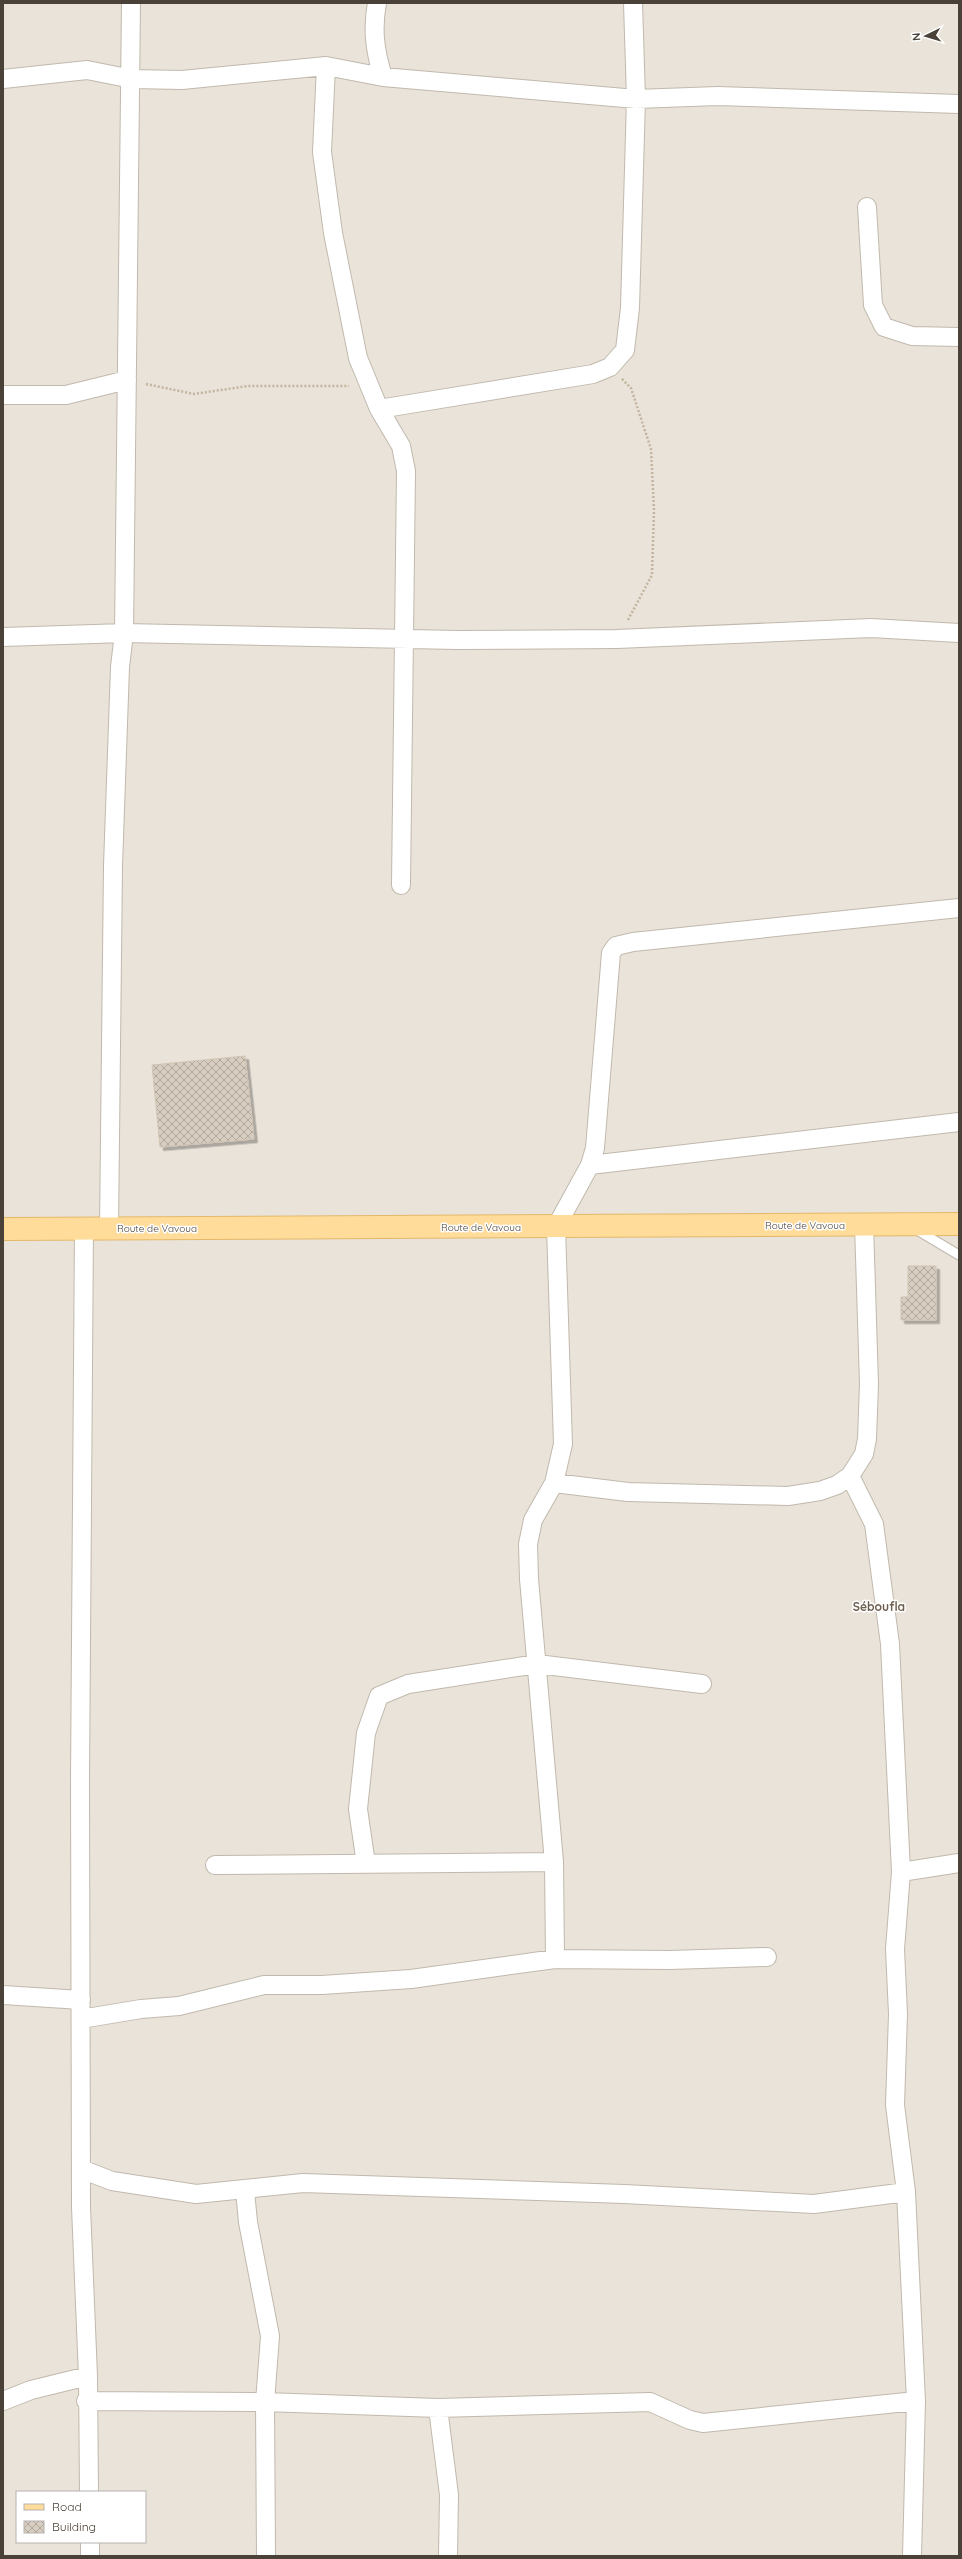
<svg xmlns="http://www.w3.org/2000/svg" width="962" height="2559" font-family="Quicksand,sans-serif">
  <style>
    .residential { fill: #e9e3d9; fill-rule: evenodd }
    .building { fill: url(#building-cross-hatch); stroke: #d2c4b3; filter: url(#shadow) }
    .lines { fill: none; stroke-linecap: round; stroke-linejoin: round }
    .lane-casing { stroke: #c1b9ad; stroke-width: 11 }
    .street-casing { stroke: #c1b9ad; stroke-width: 20 }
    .primary-casing { stroke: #e5b869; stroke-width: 24 }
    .path { stroke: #c3b49e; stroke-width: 2.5; stroke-dasharray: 2 2; stroke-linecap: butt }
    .lane { stroke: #fff; stroke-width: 9 }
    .street { stroke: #fff; stroke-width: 18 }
    .primary { stroke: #ffdc9a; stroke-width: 22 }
    .labels { text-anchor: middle; stroke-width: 3; stroke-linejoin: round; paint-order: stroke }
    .street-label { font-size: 10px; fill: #4a4238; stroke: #fff }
    .quarter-label { font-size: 12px; font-weight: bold; fill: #6d5f4f; stroke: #fff }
  </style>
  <defs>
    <pattern id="building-cross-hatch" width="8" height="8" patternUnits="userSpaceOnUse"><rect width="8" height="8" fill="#d7cdc0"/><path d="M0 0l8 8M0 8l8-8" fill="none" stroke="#b0a89d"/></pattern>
    <filter id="shadow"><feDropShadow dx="3.5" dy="3.5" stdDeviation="0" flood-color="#0004"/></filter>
  </defs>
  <rect width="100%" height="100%" fill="#f5f1eb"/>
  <path class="residential" d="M3,3H959V2556H3ZM17,2492H145V2542H17Z"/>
  <path class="building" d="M245,1056L254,1139L160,1147L152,1065Z
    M908,1266H936V1320H901V1297H908Z"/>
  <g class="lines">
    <g class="lane-casing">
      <path id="lane" d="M917,1230L959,1255"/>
    </g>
    <g class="street-casing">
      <path id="street" d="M377,3C372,30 375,51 383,77
        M326,66L322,152L333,233L358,358L379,409L401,446L406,471L401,885
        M3,79L87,70L132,79L182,80L326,66L383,77L636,99L718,96L959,104
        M867,207L873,305L884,327L912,336L959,337
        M3,395H66L127,380
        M379,409L593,374L610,367L625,350L630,308L636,99L633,3
        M3,637L124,633L457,640L617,639L871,628L959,633
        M590,1165L959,1122
        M84,1228L80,1780L81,2207L88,2376L89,2492
        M109,1228L113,866L120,667L124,633L131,3
        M850,1476L874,1524L890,1644L901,1872L895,1949L898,2014L895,2105L906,2192L916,2401L912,2556
        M554,1483L628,1492L788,1496L820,1491L837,1485L850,1476L864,1454L867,1439L869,1384L864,1224
        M366,1864L358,1809L366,1733L379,1696L408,1684L537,1664L702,1684
        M215,1865L554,1862
        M901,1872L959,1863
        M555,1959L554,1862L529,1579L528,1544L533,1520L554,1483L563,1444L556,1227L590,1165L595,1148L611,953L616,946L633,942L959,908
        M3,1995L81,2000
        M81,2019L141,2009L179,2006L264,1985H322L411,1979L555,1959L670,1960L767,1957
        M81,2169L112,2181L196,2194L303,2183L624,2194L814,2204L906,2192
        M245,2191L248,2222L270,2336L265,2402L266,2556
        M3,2401L31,2390L88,2376
        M86,2401L265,2402L438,2408L650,2402L690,2420L703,2423L916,2401
        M438,2408L449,2495L448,2556
        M90,2542V2556"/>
    </g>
    <g class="primary-casing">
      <path id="primary" d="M3,1229L959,1224"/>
    </g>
    <path class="path" d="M622,379L631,388L651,449L654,510L652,575L628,620
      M146,384L194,394L248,386H349"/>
    <use href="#lane" class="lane"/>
    <use href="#street" class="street"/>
    <use href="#primary" class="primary"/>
  </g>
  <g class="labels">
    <g class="street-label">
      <text x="805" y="1229">Route de Vavoua</text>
      <text x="481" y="1231">Route de Vavoua</text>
      <text x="157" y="1232">Route de Vavoua</text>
    </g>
    <g class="quarter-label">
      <text x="879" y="1611">Séboufla</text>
    </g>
  </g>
  <rect width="962" height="2559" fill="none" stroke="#4a4238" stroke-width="8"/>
  <rect x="16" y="2491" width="130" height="52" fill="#ffffff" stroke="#b7b3af"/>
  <rect x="24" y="2504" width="20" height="6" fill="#ffdc9a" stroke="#b7b3af"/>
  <text x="52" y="2511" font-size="12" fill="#4a4238">Road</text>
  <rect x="24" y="2521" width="20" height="12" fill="url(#building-cross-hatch)" stroke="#b7b3af"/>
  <text x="52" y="2531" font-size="12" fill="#4a4238">Building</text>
  <g transform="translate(926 36) rotate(265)" stroke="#ffffff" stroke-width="3" paint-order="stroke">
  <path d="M0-3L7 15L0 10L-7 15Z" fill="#4a4238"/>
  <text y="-6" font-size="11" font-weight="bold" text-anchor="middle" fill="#4a4238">N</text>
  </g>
</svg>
